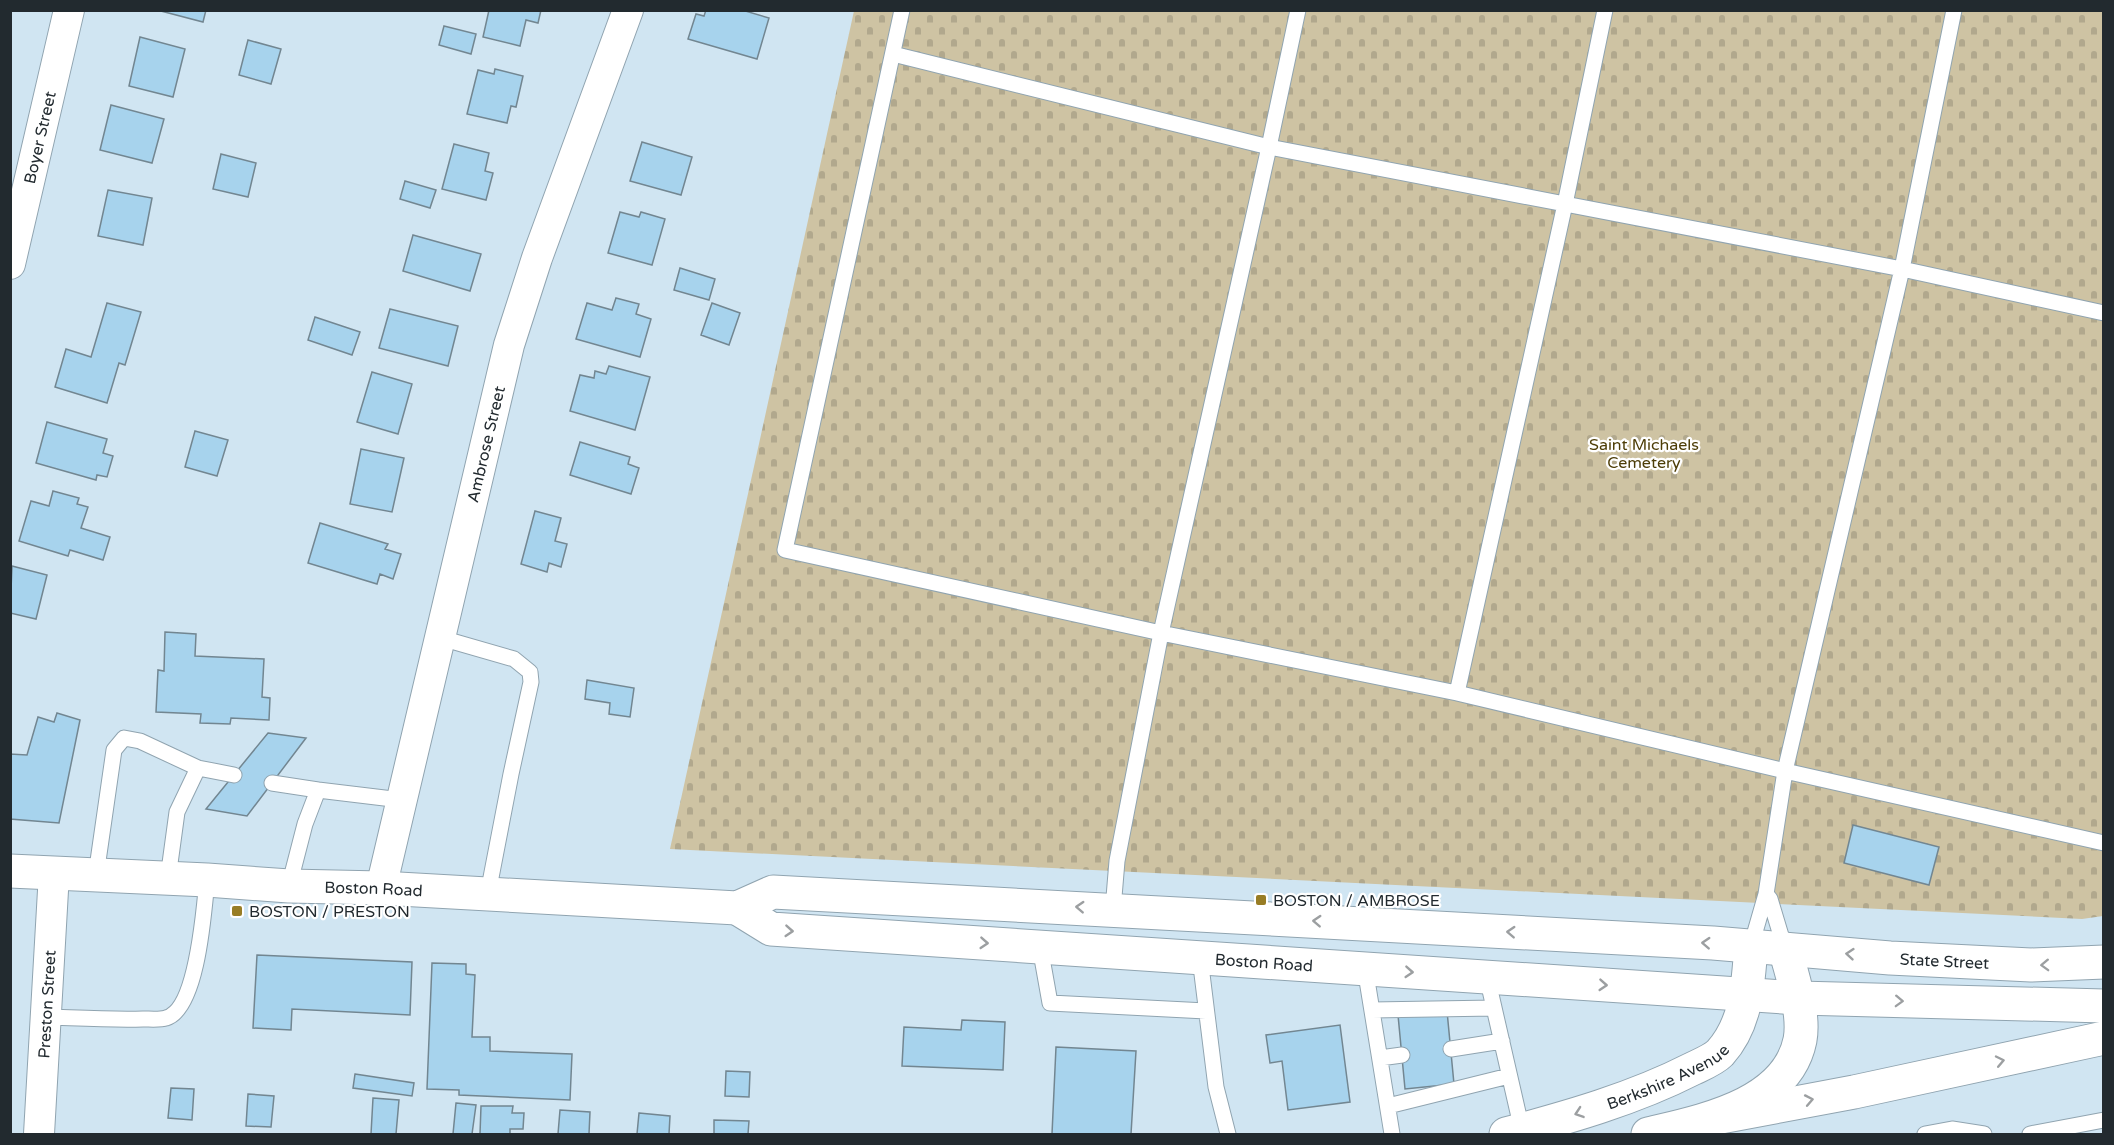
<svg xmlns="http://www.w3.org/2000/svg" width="2114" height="1145" font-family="'Varela Round',sans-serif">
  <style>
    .cemetery { fill: url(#cemetery-stones) }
    .building { fill: #a7d3ed; stroke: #728691; stroke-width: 1.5 }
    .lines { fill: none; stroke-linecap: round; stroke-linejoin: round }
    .lane-casing { stroke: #90a4b0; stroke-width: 17 }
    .street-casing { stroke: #90a4b0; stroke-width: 32 }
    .secondary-casing { stroke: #90a4b0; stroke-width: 35 }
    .primary-casing { stroke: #90a4b0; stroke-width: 35 }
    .lane { stroke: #fff; stroke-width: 15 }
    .street { stroke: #fff; stroke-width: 30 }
    .secondary { stroke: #fff; stroke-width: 33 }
    .primary { stroke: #fff; stroke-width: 33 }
    .oneway { stroke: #9c9fa1 }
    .poi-dot { fill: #987d25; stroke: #fff; stroke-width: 2 }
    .labels { text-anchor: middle; stroke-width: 4.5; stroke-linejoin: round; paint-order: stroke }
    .street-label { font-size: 16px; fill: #222a2f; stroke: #fff }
    .park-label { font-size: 16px; fill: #4d3d07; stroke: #fff }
    .poi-label { font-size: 16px; fill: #222a2f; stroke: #fff; text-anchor: start }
  </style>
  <defs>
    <pattern id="cemetery-stones" width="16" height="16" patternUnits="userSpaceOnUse" patternTransform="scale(1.5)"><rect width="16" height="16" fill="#cec3a3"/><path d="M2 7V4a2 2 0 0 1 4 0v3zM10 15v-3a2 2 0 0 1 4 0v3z" fill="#b1a88d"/></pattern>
  </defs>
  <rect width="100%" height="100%" fill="#d0e5f2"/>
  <path class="cemetery" d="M854,11H2103V916L2082,919L670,849Z"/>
  <path class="building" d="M157,10H206L203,22Z
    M489,10H541L538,23L526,20L520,46L483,37Z
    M706,10H742L769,18L757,59L688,39L696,14L704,16Z
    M444,26L476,34L471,54L439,45Z
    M140,37L185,49L173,97L129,86Z
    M248,40L281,49L271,84L239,75Z
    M495,69L523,76L516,107L511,106L507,123L467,114L478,70L494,74Z
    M111,105L164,119L152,163L100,150Z
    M642,142L692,157L681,195L630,181Z
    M454,144L489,153L485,171L493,173L486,200L442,189Z
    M221,154L256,163L248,197L213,189Z
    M405,181L436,190L430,208L400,199Z
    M108,190L152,198L143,245L98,236Z
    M620,212L639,217L641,212L665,219L652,265L608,253Z
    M413,235L481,254L470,291L403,271Z
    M680,268L715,279L709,300L674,290Z
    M616,298L639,304L636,314L651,319L640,357L576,339L587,303L612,310Z
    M107,303L141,312L125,365L119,363L107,403L55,387L66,349L91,357Z
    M712,303L740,313L729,345L701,335Z
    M390,309L458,326L448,366L379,348Z
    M315,317L360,332L352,355L308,340Z
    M609,366L650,377L635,430L570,411L580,375L594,378L595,371L606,374Z
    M372,372L412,384L398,434L357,422Z
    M47,422L107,439L103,453L113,456L107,477L97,475L96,480L36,463Z
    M195,431L228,440L217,476L185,467Z
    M580,442L630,457L628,464L639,468L631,494L570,475Z
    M361,449L404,458L392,512L350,504Z
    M53,491L79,498L77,504L88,507L81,528L110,537L103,560L70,550L68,556L19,541L31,501L49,506Z
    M535,511L561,518L555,541L567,544L561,567L549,563L547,572L521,564Z
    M320,523L388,544L385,549L401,554L393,579L380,574L377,584L308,563Z
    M12,566L47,575L36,619L10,613Z
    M165,632L196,634L195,656L264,659L262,697L270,698L269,720L231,718L230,724L200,723L201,714L156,712L158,670L164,671Z
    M587,680L634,688L630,717L609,714L610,703L585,699Z
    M57,713L80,720L59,823L10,819V754L27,755L38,717L54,722Z
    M268,733L306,738L247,816L206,809Z
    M1853,825L1939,847L1929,885L1844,863Z
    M257,955L412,962L410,1015L292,1009L291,1030L253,1028Z
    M432,963L466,964V974L475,975L472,1037H490V1051L572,1054L570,1100L459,1095V1090L427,1089Z
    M1447,1011L1454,1084L1405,1089L1398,1015Z
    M962,1020L1005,1022L1003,1070L902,1066L904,1027L961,1030Z
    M1340,1025L1350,1102L1288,1110L1282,1061L1270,1063L1266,1035Z
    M1056,1047L1136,1051L1131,1134H1052Z
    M726,1071L750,1072L749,1097L725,1096Z
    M355,1074L414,1083L412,1096L353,1088Z
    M171,1088L194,1089L192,1120L168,1118Z
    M248,1094L274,1096L271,1127L246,1126Z
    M373,1098L399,1100L396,1134H371Z
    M456,1103L476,1105L472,1134H453Z
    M481,1106H513L512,1113H524L523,1129H510V1134H480Z
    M560,1110L590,1112L589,1134H558Z
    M639,1113L670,1116L669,1134H637Z
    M714,1120L749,1121L748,1134H714Z"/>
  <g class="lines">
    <g class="lane-casing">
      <path id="lane" d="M1298,10L1269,147L1565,204L1457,693
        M1605,10L1565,204L1902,269L1954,10
        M893,54L1269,147L1161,633L785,550L902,10
        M441,638L514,659L530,672L531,682L511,774L488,893
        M272,783L318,790
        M96,875L114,750L124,738L140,741L198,768
        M168,878L177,812L198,768L234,775
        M289,886L305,824L318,790L401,800
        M1766,894L1770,899L1785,949
        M1113,909L1117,861L1161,633L1457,693L1785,771L2104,843
        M1751,946L1766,894L1785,771L1902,269L2104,313
        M1040,947L1050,1003L1206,1011
        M1200,958L1216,1087L1228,1134
        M1365,968L1392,1134
        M1487,977L1522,1130
        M1372,1010L1494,1008
        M46,1017C78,1018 111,1020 143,1019C150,1019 160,1020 166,1018C198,1009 204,908 207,880
        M1451,1049L1502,1041
        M1380,1058L1402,1055
        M1388,1106L1509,1076
        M1925,1134L1952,1129L1984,1134
        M2030,1134L2104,1120"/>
    </g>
    <g class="street-casing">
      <g id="street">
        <path id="s1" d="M10,264L69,10"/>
        <path id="s2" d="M381,888L509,345L537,258L628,10"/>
        <path id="s3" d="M39,1134L54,873"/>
      </g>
    </g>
    <g class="secondary-casing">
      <g id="secondary">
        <path d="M1710,1119L1854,1092L2104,1038"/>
        <path id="s4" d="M1506,1134C1569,1117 1633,1099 1692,1069C1700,1065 1713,1060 1720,1053C1747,1023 1748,984 1751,946"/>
        <path d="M1648,1134C1702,1121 1787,1105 1800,1040C1805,1014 1792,974 1785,949"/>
      </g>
    </g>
    <g class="primary-casing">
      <g id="primary">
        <path id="s5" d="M10,871L207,880L289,886L381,888L737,908L773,892L1713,943L1890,958L2031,965L2104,962"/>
        <path id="s6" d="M737,908L771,929L1799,998L2104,1006"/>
      </g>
    </g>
    <use href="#lane" class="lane"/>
    <use href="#street" class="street"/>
    <use href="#secondary" class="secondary"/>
    <use href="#primary" class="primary"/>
  </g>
  <defs><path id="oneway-chevron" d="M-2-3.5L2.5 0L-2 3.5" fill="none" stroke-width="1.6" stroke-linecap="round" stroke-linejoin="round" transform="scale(1.5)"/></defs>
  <g class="oneway">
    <use href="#oneway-chevron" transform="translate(1080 907) rotate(-177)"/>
    <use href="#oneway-chevron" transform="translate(1317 921) rotate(-177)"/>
    <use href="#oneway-chevron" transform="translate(789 931) rotate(4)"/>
    <use href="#oneway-chevron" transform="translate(1511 932) rotate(-177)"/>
    <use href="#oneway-chevron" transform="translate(984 943) rotate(4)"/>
    <use href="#oneway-chevron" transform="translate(1706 943) rotate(-177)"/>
    <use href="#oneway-chevron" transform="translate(1850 954) rotate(-175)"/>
    <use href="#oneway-chevron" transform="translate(2045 965) rotate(178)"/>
    <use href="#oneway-chevron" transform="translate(1409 972) rotate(4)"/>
    <use href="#oneway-chevron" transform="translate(1603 985) rotate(4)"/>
    <use href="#oneway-chevron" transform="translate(1899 1001) rotate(2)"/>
    <use href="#oneway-chevron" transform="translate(2000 1061) rotate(-12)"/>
    <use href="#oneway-chevron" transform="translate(1809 1100) rotate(-11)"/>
    <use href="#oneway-chevron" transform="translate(1579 1113) rotate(161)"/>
  </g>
  <g class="poi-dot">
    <rect x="1255" y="894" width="12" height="12" rx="3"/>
    <rect x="231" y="905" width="12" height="12" rx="3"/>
  </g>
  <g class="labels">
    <g class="street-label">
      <text dy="6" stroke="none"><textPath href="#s1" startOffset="130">Boyer Street</textPath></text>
      <text dy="6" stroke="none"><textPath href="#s2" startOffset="456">Ambrose Street</textPath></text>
      <text dy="6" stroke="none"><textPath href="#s5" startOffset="364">Boston Road</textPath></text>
      <text dy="6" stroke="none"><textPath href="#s5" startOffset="1941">State Street</textPath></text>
      <text dy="6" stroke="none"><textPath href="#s6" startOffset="534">Boston Road</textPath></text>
      <text dy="6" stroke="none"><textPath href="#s3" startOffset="130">Preston Street</textPath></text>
      <text dy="6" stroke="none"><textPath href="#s4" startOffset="172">Berkshire Avenue</textPath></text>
    </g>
    <g class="park-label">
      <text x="1644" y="450">Saint Michaels<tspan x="1644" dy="18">Cemetery</tspan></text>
    </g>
    <g class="poi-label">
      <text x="1273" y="906">BOSTON / AMBROSE</text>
      <text x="249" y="917">BOSTON / PRESTON</text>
    </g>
  </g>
  <rect width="2114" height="1145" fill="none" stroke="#222a2f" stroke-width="24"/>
</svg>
